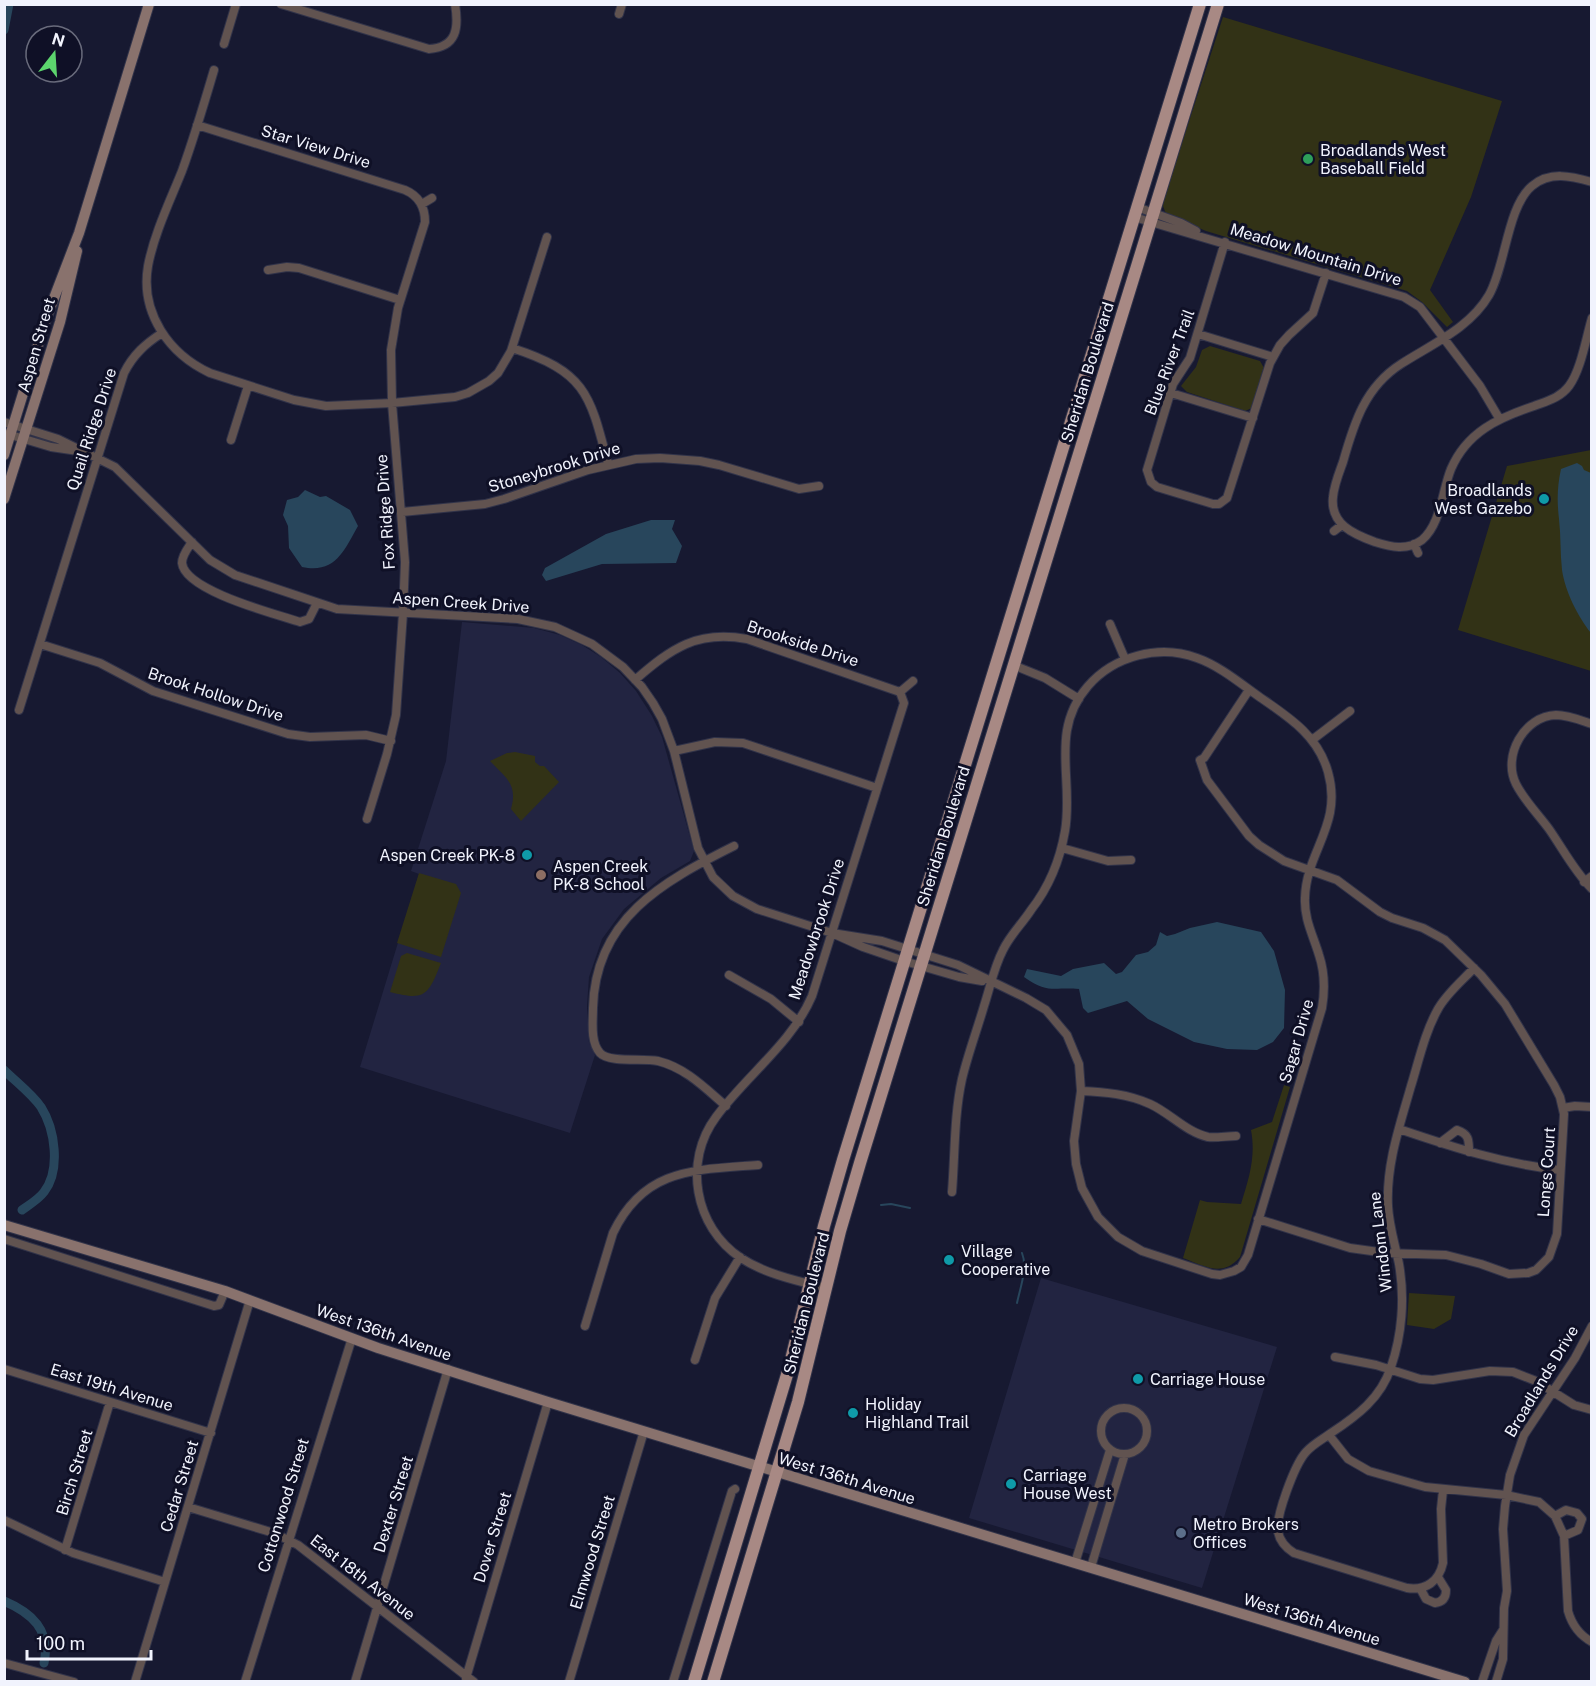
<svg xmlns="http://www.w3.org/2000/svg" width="1596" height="1686" font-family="'Public Sans',sans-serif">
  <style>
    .built { fill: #222441 }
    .green { fill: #323216 }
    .water { fill: #28465c }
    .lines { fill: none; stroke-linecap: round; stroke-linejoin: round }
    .stream { stroke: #28465c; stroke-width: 2 }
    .canal { stroke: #28465c; stroke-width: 9 }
    .street-casing { stroke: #313349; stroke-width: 10 }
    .secondary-casing { stroke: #313349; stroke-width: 12 }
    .primary-casing { stroke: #313349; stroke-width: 14 }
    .street { stroke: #615350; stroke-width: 8 }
    .secondary { stroke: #89726d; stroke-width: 10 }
    .primary { stroke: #a88984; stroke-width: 12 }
    .leisure-dot { fill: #2e9e5b; stroke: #0f1026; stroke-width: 2 }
    .culture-dot { fill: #0f9aa8; stroke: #0f1026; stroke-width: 2 }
    .education-dot { fill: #8d6e63; stroke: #0f1026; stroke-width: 2 }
    .service-dot { fill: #5c6f8a; stroke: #0f1026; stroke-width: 2 }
    .labels { text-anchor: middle; stroke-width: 6; stroke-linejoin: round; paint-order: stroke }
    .street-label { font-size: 16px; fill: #f1f3fd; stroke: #0f1026 }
    .poi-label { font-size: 16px; fill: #f1f3fd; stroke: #0f1026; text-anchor: start }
  </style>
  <rect width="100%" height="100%" fill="#171931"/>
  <path class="built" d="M462,622L534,628L560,635L582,645L601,657L620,673L636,691L652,716L662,737L694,851L690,861L661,878L624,909L602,939L589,977L587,1006L589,1042L595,1055L570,1133L360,1067L419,874L411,871L446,761Z
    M1041,1278L1277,1347L1202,1588L969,1518Z"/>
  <path class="green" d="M1223,17L1502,101L1471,197L1430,290L1453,322L1447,327L1422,302L1407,291L1206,231L1166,214L1163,206L1164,198Z
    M1210,346L1260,361L1264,368L1252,408L1245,411L1187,392L1181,386L1196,367L1202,350Z
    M1591,450V671L1458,630L1507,466Z
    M515,752L535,756V762L540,766H544L559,782L521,821L511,809C518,784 506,778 490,761L507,753Z
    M419,873L456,884L461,893L441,957L397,943Z
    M407,953L441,963C428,996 425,1001 390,992L401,956Z
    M1284,1085L1290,1087L1240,1257C1222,1278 1205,1266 1183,1258L1200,1200L1207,1202L1241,1204C1249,1178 1256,1157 1251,1130L1272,1122Z
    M1409,1293L1455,1296L1451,1319L1434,1329L1407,1325Z"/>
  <path class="water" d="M1577,463L1582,466L1584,470L1591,473V633C1578,617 1565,591 1562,570C1560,553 1561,536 1559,519C1557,502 1557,487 1561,469Z
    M305,490L320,497L326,496L350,510L358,526C344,551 335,574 302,567L289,548L288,526L283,515L287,500L298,497Z
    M651,520H675L672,529L682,546L676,563L602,564L546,581L542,575L545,568L606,534Z
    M1217,922L1261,932L1274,951L1285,990L1284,1028L1273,1042L1257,1050L1227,1049L1194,1042L1148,1019L1127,1001L1088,1013L1083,1008L1079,989C1052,987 1048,994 1024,977L1027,969L1061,976L1073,969L1104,963L1116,974L1122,972L1136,955L1148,952L1156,945L1160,932L1167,936L1175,934L1190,928Z"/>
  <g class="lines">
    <path class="stream" d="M881,1205L891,1204L910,1208
      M1017,1303C1020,1288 1028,1268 1022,1253"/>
    <path class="canal" d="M4,30L9,4
      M4,1070C16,1082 31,1093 41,1107C55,1129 61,1170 44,1192C39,1199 29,1205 22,1210
      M4,1601C32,1613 51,1630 44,1663"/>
    <g class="street-casing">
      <path id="street" d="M281,4L429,49C457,47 459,28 455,4
        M619,14L622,4
        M224,44L236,4
        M214,70C204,104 194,138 182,171C170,201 154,234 148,266C140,313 169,354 210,373L294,400L326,406L392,403L455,397L468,393L489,381L498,373L511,351L547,237
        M197,125L405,190C419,196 425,207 425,222L398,308L391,350L392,403L405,562L403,613L396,715L387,754L367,819
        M1592,182C1571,176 1550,171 1532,186C1507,207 1506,265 1489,295C1470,328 1432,344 1401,364C1365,387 1354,423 1343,462C1339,473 1334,485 1333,497C1330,524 1353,534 1375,542C1391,547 1407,551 1422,540C1441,524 1442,491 1451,469C1467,432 1498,418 1534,406C1547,401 1560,398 1569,386C1581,370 1586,338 1592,318
        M422,204L432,198
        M1137,207L1181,223L1196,231
        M1134,217L1404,297L1420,307L1480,386L1499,418
        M1225,242L1190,358L1173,384L1147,470L1151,482L1157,487L1213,504H1219L1227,498L1270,363L1280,345L1289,335L1313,313L1326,273
        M268,270L287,267L299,268L400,300
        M1198,334L1273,357
        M512,348C586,372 590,394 608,464
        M1171,393L1253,418
        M4,422L58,439L115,467L210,560L235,575L337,609L518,619L555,627L592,644L623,667L642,687L653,703L662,719L674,751L698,848L713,877L733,896L757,909L832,933L863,947L904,961L959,977L982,981
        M4,433L51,447L78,451
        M231,440L248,386
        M402,512L485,504L504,499L588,470L636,459L660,458L700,461L719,465L799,489L819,486
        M1334,531L1342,525
        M192,542C188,548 182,555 182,563C185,591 276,614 300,622L309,619L317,603
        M1414,544L1418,553
        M1110,624L1125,659
        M40,644L100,663L153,691L288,734L310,737L366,735L391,741
        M1013,665L1045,678L1079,699
        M635,680C672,648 697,630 747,639L900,692
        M1249,690L1204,758L1200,760L1207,780L1249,836L1259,845L1284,861L1337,880L1380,912L1392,918L1423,928L1445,940L1481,975L1505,1004L1554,1085L1560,1097L1564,1114L1557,1234L1549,1257L1536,1270L1528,1273L1509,1274L1481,1264L1446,1255L1386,1253L1350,1248L1258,1219
        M900,692L913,681
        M19,710L124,373C133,355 145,344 162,333
        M1592,724C1580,720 1568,715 1556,715C1524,716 1502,756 1516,784C1524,800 1538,814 1549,829C1563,849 1574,871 1592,889
        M1312,740L1350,711
        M674,751L715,742L743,743L877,788
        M1062,848L1108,861L1131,860
        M1584,882L1592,876
        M832,933L882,941L958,965L1026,998L1046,1010L1067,1035L1079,1064L1081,1091L1074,1141L1076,1164L1082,1188L1098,1217L1118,1237L1142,1251L1212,1274L1220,1275L1234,1271L1241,1267L1248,1255L1322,1008C1325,990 1325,973 1319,955C1313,935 1304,919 1305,898C1306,851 1343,825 1328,772C1318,736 1290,718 1261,698C1241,684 1220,666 1197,658C1159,644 1114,656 1088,686C1049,731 1074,779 1065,831C1060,860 1049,887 1031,910C1022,924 1010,935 1003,950C994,967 990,988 984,1006C977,1030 968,1054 962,1079C954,1115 955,1155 952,1192
        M729,975L771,999L799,1022
        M1081,1091C1105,1092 1128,1094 1150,1104C1170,1113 1186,1132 1208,1137C1216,1138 1227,1136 1236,1136
        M726,1106C705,1088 686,1068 658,1061C643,1058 609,1063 600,1053C590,1042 593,1021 593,1008C595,919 662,882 734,846
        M1563,1108L1575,1106L1592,1107
        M1399,1129C1452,1147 1504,1164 1560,1170
        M1440,1143L1457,1130C1469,1134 1469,1140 1469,1152
        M4,1239L214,1306L219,1305L225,1291
        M826,1288C798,1281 765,1274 741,1258C694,1227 683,1161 716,1117C746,1076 792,1043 812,996L904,703L900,692
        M585,1326L613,1233C644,1168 694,1170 758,1165
        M1335,1357L1376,1365L1420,1379L1433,1380L1490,1371L1513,1372L1536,1381L1574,1405L1592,1410
        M695,1360L715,1298L740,1257
        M4,1369L211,1433
        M1101 1431a23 23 0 1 1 46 0a23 23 0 1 1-46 0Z
        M1329,1435L1348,1459L1369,1471L1425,1487L1506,1495L1539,1502L1555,1516L1564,1536L1568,1611C1572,1625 1579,1635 1592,1642
        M1443,1490L1441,1509L1443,1563C1439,1581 1426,1591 1407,1588L1294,1553C1286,1548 1280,1542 1278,1532C1275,1517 1295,1464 1306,1452C1313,1444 1323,1439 1331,1433C1357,1416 1381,1398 1391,1367C1402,1335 1405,1298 1399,1264C1395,1244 1389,1226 1388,1206C1386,1164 1400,1125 1411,1086C1419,1060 1425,1032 1438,1009C1447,993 1462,981 1474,968
        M188,1507L274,1533L298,1545L474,1682
        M1555,1516L1566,1510L1577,1513L1582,1519L1578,1530L1564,1536
        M4,1520L73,1553L165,1582
        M65,1550L110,1402
        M1075,1563L1110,1450
        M1091,1567L1125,1454
        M1420,1588L1426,1599L1435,1603C1443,1602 1446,1597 1446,1590L1438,1577
        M4,1663L74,1682
        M466,1678L548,1402
        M135,1682L250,1300
        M245,1682L352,1338
        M355,1682L448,1369
        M569,1682L644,1431
        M673,1682L732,1491L735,1489
        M1482,1682L1496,1641L1503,1630
        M1496,1682L1503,1659L1504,1608L1507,1591L1503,1529L1505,1506L1510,1475L1524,1435L1575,1358L1592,1326"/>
    </g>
    <g class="secondary-casing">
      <path id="secondary" d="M4,455L46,319L79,233L149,4
        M4,499L60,322L77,251
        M4,1225L225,1291L378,1348L548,1402L1465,1682"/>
    </g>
    <g class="primary-casing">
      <path id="primary" d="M694,1682L789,1368L824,1226L843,1160L1200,4
        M713,1682L798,1402L840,1231L860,1163L1218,4"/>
    </g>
    <use href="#street" class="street"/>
    <use href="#secondary" class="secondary"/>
    <use href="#primary" class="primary"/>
  </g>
  <circle class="leisure-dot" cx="1308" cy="159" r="6"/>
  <g class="culture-dot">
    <circle cx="1544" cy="499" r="6"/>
    <circle cx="527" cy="855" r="6"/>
    <circle cx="949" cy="1260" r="6"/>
    <circle cx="1138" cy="1379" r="6"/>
    <circle cx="853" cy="1413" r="6"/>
    <circle cx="1011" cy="1484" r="6"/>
  </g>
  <circle class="education-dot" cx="541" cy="875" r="6"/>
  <circle class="service-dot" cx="1181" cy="1533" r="6"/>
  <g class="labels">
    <g class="street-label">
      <text transform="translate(316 146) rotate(17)" y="6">Star View Drive</text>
      <text transform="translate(1316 254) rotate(17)" y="6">Meadow Mountain Drive</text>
      <text transform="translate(36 345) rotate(-74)" y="6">Aspen Street</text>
      <text transform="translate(1169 362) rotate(-69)" y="6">Blue River Trail</text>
      <text transform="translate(1087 372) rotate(-73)" y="6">Sheridan Boulevard</text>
      <text transform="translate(91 429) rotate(-72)" y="6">Quail Ridge Drive</text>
      <text transform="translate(554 467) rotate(-17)" y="6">Stoneybrook Drive</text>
      <text transform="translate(385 512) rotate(-94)" y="6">Fox Ridge Drive</text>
      <text transform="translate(461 602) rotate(4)" y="6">Aspen Creek Drive</text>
      <text transform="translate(803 643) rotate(18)" y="6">Brookside Drive</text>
      <text transform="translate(216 694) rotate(18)" y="6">Brook Hollow Drive</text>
      <text transform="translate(943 836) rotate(-73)" y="6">Sheridan Boulevard</text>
      <text transform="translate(816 929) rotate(-72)" y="6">Meadowbrook Drive</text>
      <text transform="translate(1296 1041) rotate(-74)" y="6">Sagar Drive</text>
      <text transform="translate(1546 1172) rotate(-86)" y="6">Longs Court</text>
      <text transform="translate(1380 1242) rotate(-97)" y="6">Windom Lane</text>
      <text transform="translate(806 1303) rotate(-76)" y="6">Sheridan Boulevard</text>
      <text transform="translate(384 1332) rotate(19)" y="6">West 136th Avenue</text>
      <text transform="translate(1541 1381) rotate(-59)" y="6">Broadlands Drive</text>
      <text transform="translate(112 1387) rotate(17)" y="6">East 19th Avenue</text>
      <text transform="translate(74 1472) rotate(-73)" y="6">Birch Street</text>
      <text transform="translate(847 1478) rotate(17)" y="6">West 136th Avenue</text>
      <text transform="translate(179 1486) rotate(-73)" y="6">Cedar Street</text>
      <text transform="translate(393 1504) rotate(-73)" y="6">Dexter Street</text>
      <text transform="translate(283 1505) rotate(-73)" y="6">Cottonwood Street</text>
      <text transform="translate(492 1537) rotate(-73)" y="6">Dover Street</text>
      <text transform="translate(592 1552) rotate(-73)" y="6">Elmwood Street</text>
      <text transform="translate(363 1577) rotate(38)" y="6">East 18th Avenue</text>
      <text transform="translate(1312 1619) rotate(17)" y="6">West 136th Avenue</text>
    </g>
    <g class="poi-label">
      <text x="1320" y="156">Broadlands West<tspan x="1320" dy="18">Baseball Field</tspan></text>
      <text x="1532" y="496" text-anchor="end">Broadlands<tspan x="1532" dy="18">West Gazebo</tspan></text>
      <text x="515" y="861" text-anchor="end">Aspen Creek PK-8</text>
      <text x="553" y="872">Aspen Creek<tspan x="553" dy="18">PK-8 School</tspan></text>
      <text x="961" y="1257">Village<tspan x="961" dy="18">Cooperative</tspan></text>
      <text x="1150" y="1385">Carriage House</text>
      <text x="865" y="1410">Holiday<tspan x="865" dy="18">Highland Trail</tspan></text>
      <text x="1023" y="1481">Carriage<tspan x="1023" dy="18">House West</tspan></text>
      <text x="1193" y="1530">Metro Brokers<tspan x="1193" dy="18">Offices</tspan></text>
    </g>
  </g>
  <rect width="1596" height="1686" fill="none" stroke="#f1f3fd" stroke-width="12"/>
  <g transform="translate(54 54) rotate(17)"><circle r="28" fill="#0f1026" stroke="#696b7c" stroke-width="1.5"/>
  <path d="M0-4.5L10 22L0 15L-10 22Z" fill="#5cd56d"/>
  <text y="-9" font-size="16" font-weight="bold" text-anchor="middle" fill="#f1f3fd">N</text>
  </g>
  <path d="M27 1650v9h124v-9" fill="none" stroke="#f1f3fd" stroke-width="3"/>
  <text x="36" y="1650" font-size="18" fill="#f1f3fd" stroke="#0f1026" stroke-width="4.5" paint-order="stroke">100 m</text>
</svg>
